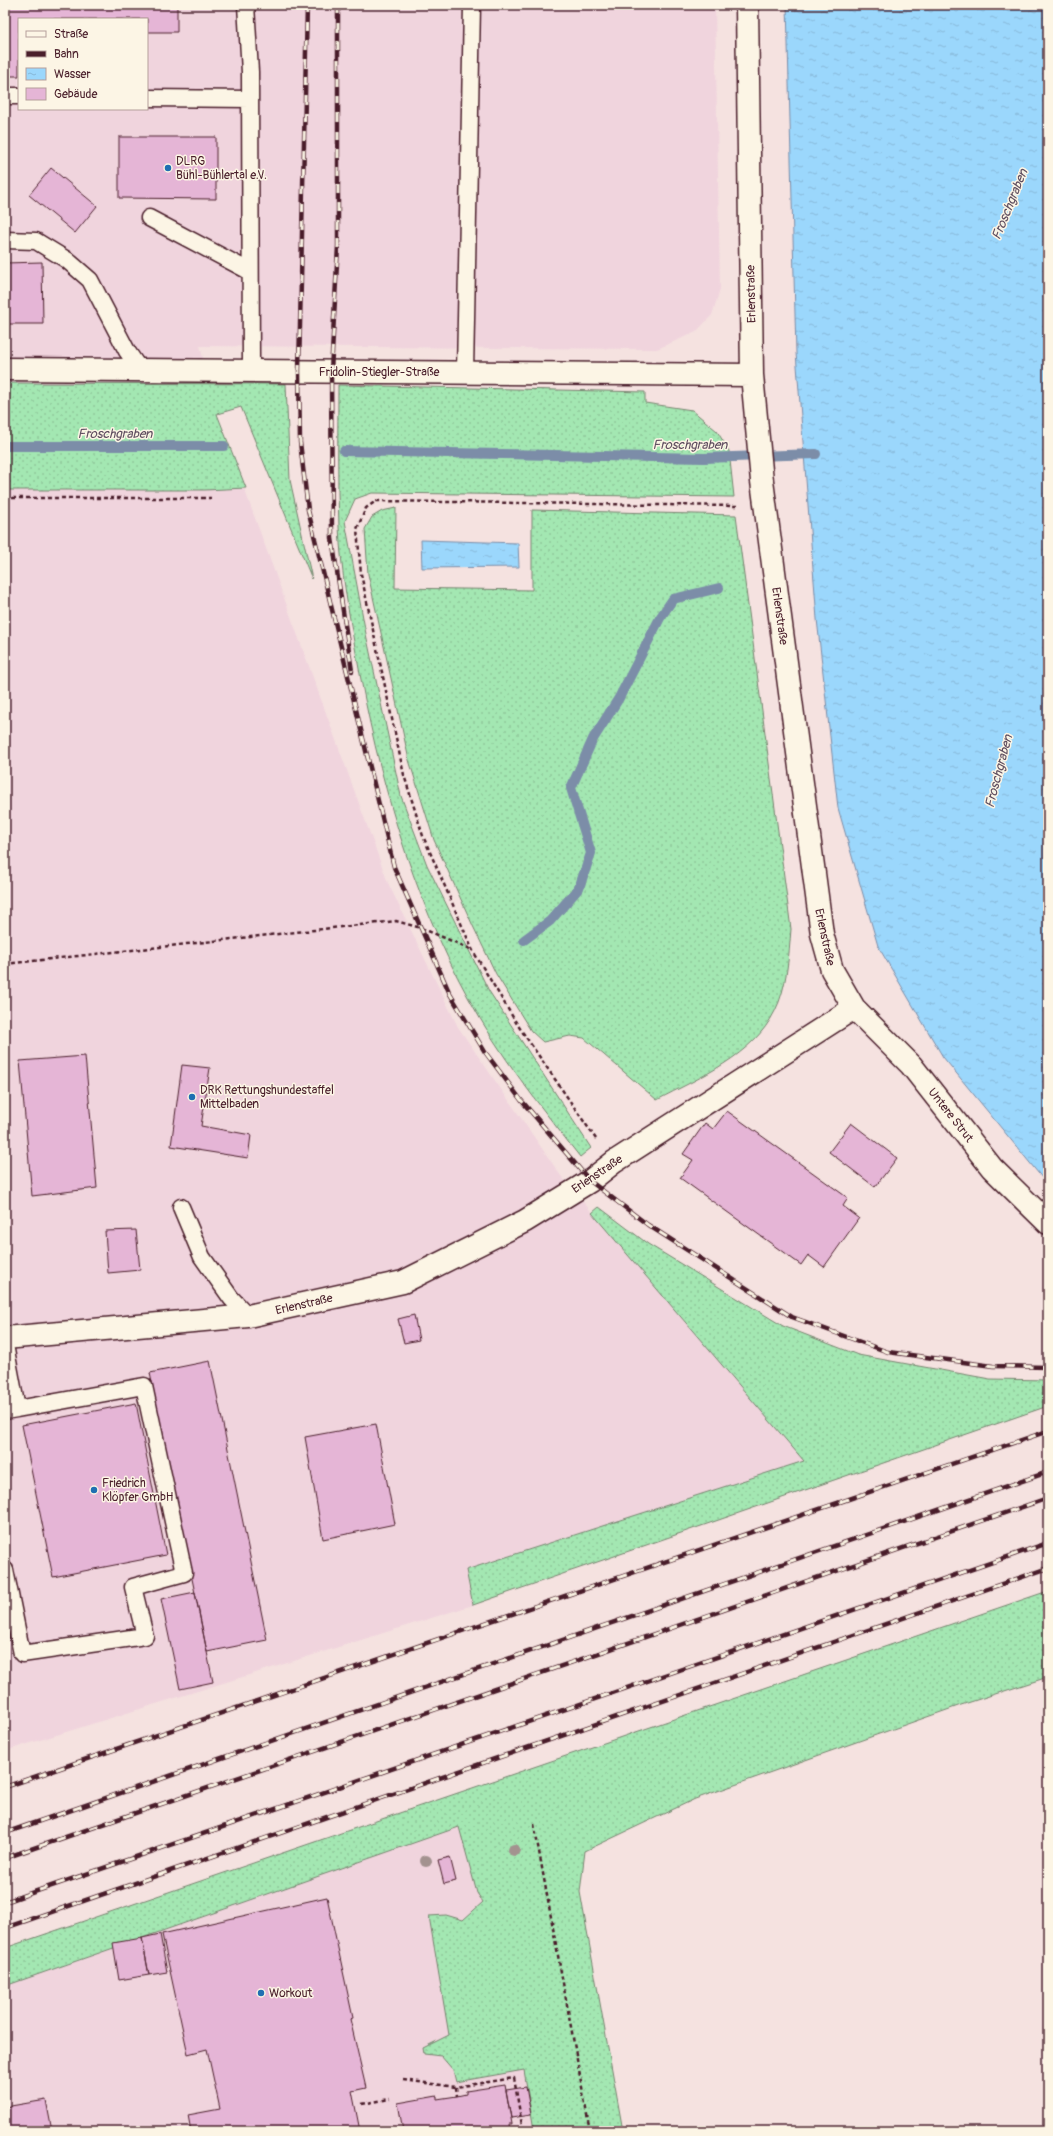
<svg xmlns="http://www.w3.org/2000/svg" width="1053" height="2136" font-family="Pangolin,sans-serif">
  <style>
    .built { fill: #f0d4dd; fill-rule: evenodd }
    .grass { fill: url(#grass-dots); stroke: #76836e }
    .water { fill: url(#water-ripples); stroke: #7b8da8 }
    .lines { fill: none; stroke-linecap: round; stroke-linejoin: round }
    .stream { stroke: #7b8da8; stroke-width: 10 }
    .building { fill: #e5b5d6; stroke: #4a1f2b }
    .service-casing { stroke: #4a1f2b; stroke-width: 19 }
    .minor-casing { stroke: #4a1f2b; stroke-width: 25 }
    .path { stroke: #4a1f2b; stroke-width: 2.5; stroke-dasharray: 4 3; stroke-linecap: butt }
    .service { stroke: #fcf5e5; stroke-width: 16 }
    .minor { stroke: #fcf5e5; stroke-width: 22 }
    .rail-casing { stroke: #4a1f2b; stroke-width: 4.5 }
    .rail { stroke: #fcf5e5; stroke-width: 3; stroke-dasharray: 9; stroke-linecap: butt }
    .tree { fill: #a3928f }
    .poi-dot { fill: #1f6fb2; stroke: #fcf5e5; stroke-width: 1.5 }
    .labels { text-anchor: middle; stroke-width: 3; stroke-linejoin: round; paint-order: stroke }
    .poi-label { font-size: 12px; fill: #4a1f2b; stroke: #fcf5e5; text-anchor: start }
    .street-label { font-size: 12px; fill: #4a1f2b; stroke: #fcf5e5 }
    .water-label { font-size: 13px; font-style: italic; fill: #5e4d5f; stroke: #fcf5e5 }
  </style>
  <defs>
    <pattern id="grass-dots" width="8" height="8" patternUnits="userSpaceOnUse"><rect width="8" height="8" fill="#a3e7b2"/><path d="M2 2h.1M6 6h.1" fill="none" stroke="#8ec699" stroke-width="1.8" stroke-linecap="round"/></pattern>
    <pattern id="water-ripples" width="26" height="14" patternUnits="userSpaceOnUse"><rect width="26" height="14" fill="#9bd7fc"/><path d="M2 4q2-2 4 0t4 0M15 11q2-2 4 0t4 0" fill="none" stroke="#87b8d8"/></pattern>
  </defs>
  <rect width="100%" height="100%" fill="#f5e2e0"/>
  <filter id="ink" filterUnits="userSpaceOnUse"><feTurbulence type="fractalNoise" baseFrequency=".025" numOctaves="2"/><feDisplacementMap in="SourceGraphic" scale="8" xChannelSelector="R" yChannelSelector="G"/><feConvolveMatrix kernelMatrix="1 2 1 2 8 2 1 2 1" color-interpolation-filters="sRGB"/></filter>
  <g filter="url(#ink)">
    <path class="built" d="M5,5H715L720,289L712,315L696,332L657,349L200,346L217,414L388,883L458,1027L561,1176L804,1461L466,1570L473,1605L5,1751ZM19,19H147V109H19Z
      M502,1812L564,2131H5V1986Z"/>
    <path class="grass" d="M5,383L286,384L290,480L312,579L241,407L217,414L246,488L205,490H5Z
      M338,385L645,392V403L692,410L717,431L729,451L734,497L372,493L355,499L345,521L366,634L401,796L427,865L489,991L591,1148L580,1157C540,1106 499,1055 468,997C411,893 378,775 357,658C349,615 341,571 339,527C337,480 338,432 338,385Z
      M396,508L395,588L532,590V510L736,515L791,929C789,954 787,988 775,1011C753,1056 700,1077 657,1100L584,1038L570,1036L543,1042L531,1031L496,974L473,926L434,840L409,760L368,574L365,529L372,517L382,511Z
      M599,1207L648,1244L783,1326L858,1355L990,1379L1048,1380V1406L473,1605L466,1570L804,1461L592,1213Z
      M1048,1591V1677L961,1705L695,1799L585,1851L580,1892L623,2131H534L524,2070L456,2082L453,2070L441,2056L424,2054L423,2048L449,2035L429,1916L446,1915L463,1920L483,1902L477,1893L459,1827L5,1986V1948Z"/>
    <path class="water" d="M787,5H1048V1185L943,1057L878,946L838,808L817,619L796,353Z
      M421,540L518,543L519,567L422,568Z"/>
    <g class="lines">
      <path class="stream" d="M5,446H224
        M344,451L704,458L816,454
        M524,940L550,921L579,888L591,853L571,788L593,739L619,698L660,618L673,599L719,588"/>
    </g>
    <path class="building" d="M5,5H177V32H147V19H19V76H5Z
      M119,137H216V199L119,198Z
      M51,168L97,206L75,233L29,195Z
      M42,262L43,324H5V263Z
      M85,1056L97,1188L32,1196L20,1061Z
      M182,1065L210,1068L201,1126L251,1135L248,1158L171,1146Z
      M727,1111L848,1198L843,1206L859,1218L824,1267L808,1255L801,1265L680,1178L693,1160L683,1154L705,1123L713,1129Z
      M851,1123L897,1158L875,1187L829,1152Z
      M136,1230L140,1270L108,1273L105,1231Z
      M414,1315L419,1340L404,1343L398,1319Z
      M210,1361L267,1640L207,1652L150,1373Z
      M136,1403L166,1555L53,1577L22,1425Z
      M376,1424L395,1524L323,1539L305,1437Z
      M195,1592L213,1682L180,1689L161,1599Z
      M450,1857L456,1881L444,1884L438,1860Z
      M327,1897L353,2018L350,2019L366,2088L352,2091L360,2131H191L188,2115L220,2109L207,2049L188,2054L162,1934Z
      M160,1934L167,1972L149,1975L142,1938Z
      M142,1938L149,1975L119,1980L113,1943Z
      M505,2085L512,2124H509L510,2131H403L398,2103L437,2096V2099L457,2096L466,2094V2091Z
      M526,2087L531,2115L511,2118L506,2090Z
      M46,2100L52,2131H5V2107Z"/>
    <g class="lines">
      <g class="service-casing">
        <path id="service" d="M246,5L250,72L251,372
          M5,96H19
          M147,98L250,99
          M149,218L249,271
          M5,240L36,241L67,260L90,280L127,351L140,370
          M465,372L472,5
          M181,1207L202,1257L231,1298L248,1316
          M5,1345L17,1409L5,1411
          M5,1570L22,1654L145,1636L133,1587L184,1573L144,1386L17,1409"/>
      </g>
      <g class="minor-casing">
        <path id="minor" d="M747,5L752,375L762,481L822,934L832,970L854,1008L911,1065L992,1168L1048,1223
          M5,369L752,375
          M5,1338L248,1316L403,1282L525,1221L590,1181L614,1162L854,1008"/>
      </g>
      <path class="path" d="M5,498H211
        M5,964L396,921L421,928L473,950
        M596,1139L517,1024L473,951L423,836L404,775L361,574L357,529L366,508L376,501L737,506
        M534,1824L590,2131
        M403,2080L456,2087L514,2078L523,2131
        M456,2087L457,2096
        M362,2104L390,2099"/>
      <use href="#service" class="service"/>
      <use href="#minor" class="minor"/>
      <g class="rail-casing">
        <path id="rail" d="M307,5L299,371L300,442L308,510L394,867L450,994L485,1052L521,1100L590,1181L648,1225L792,1317L888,1352L993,1366L1048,1367
          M338,5V246L331,371L332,538L352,671
          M5,1787L1048,1431
          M5,1833L1048,1472
          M5,1858L1048,1498
          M5,1902L1048,1543
          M5,1928L1048,1568"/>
      </g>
      <use href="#rail" class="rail"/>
    </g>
    <g class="tree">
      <circle cx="514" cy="1850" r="6"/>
      <circle cx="426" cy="1861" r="6"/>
    </g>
  </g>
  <g class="poi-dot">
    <circle cx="168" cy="168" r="4"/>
    <circle cx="192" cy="1097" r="4"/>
    <circle cx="94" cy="1490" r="4"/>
    <circle cx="261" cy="1993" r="4"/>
  </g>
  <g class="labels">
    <g class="poi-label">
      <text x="176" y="165">DLRG<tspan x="176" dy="14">Bühl-Bühlertal e.V.</tspan></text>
      <text x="200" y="1094">DRK Rettungshundestaffel<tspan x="200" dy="14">Mittelbaden</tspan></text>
      <text x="102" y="1487">Friedrich<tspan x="102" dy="14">Klöpfer GmbH</tspan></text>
      <text x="269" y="1997">Workout</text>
    </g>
    <g class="street-label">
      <text transform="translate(751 294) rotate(-91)" y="4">Erlenstraße</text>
      <text x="379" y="376">Fridolin-Stiegler-Straße</text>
      <text transform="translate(780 616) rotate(82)" y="4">Erlenstraße</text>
      <text transform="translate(825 937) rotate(78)" y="4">Erlenstraße</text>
      <text transform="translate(951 1115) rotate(52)" y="4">Untere Strut</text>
      <text transform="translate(597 1174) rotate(-34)" y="4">Erlenstraße</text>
      <text transform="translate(304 1304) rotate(-13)" y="4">Erlenstraße</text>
    </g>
    <g class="water-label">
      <text transform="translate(1009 204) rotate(-68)" y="5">Froschgraben</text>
      <text x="115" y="438">Froschgraben</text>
      <text x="690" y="449">Froschgraben</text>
      <text transform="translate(998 771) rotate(-75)" y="5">Froschgraben</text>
    </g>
  </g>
  <rect width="1053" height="2136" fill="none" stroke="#fcf5e5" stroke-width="20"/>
  <rect x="10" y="10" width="1033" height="2116" fill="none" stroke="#4a1f2b" stroke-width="1.5" filter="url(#ink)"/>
  <rect x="18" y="18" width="130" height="92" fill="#fcf5e5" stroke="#b59f9b"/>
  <rect x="26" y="31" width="20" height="6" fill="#fcf5e5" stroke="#b59f9b"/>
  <text x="54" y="38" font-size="12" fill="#4a1f2b">Straße</text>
  <rect x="26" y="51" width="20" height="6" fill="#4a1f2b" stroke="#b59f9b"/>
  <text x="54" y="58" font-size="12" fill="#4a1f2b">Bahn</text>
  <rect x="26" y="68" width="20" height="12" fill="url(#water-ripples)" stroke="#b59f9b"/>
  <text x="54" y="78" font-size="12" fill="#4a1f2b">Wasser</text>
  <rect x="26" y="88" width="20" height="12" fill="#e5b5d6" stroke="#b59f9b"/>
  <text x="54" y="98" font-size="12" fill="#4a1f2b">Gebäude</text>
</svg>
